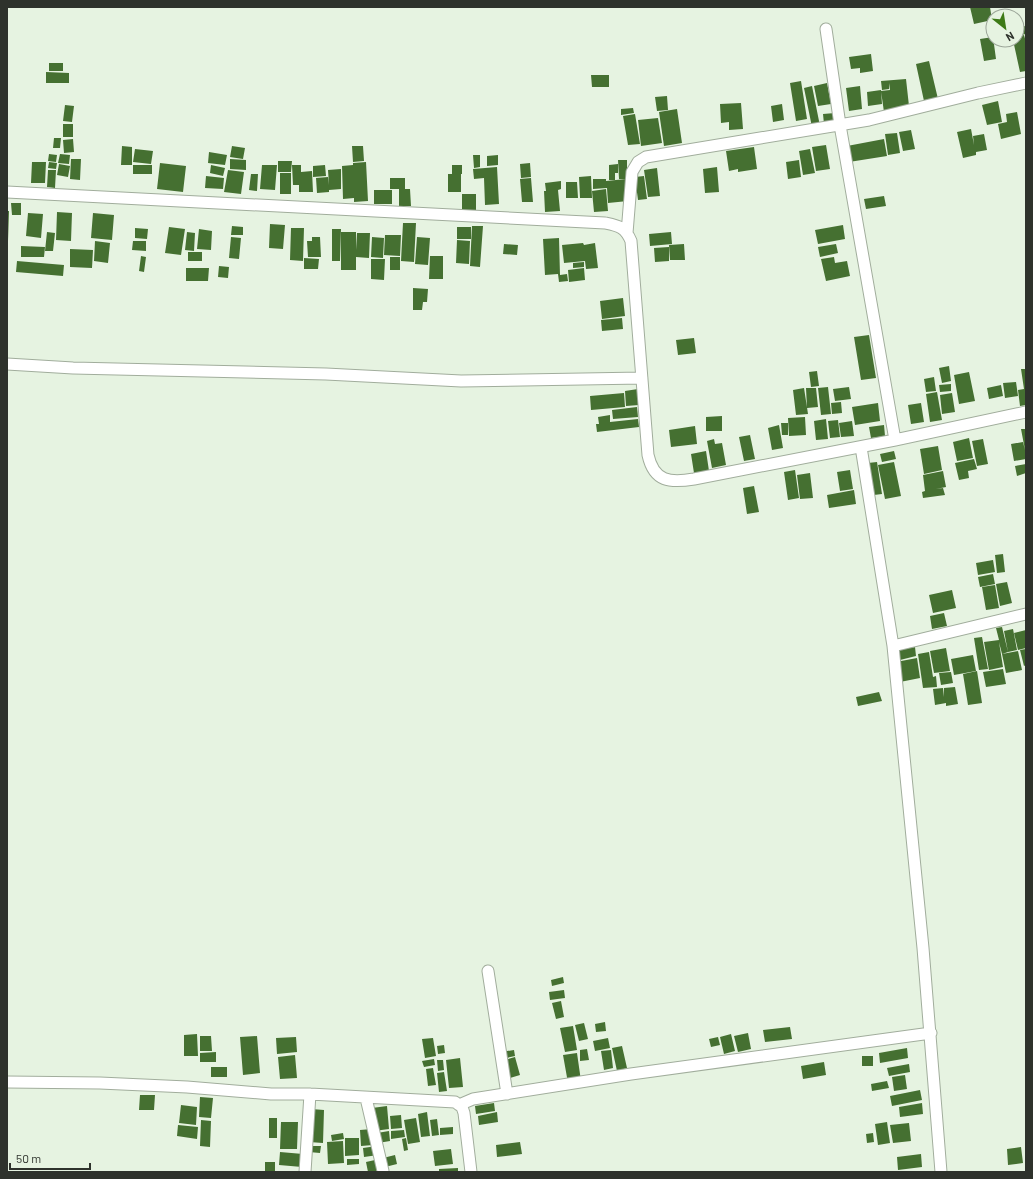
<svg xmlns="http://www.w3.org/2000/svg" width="1033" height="1179" font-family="Barlow,sans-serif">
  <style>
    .building { fill: #457031 }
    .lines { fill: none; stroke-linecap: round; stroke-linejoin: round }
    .street-casing { stroke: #a1ad9c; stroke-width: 13 }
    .street { stroke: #fff; stroke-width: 11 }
  </style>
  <rect width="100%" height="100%" fill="#e6f3e1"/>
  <path class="building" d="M970,7H990L992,20L974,24Z
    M1026,26V34L1021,35L1020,27Z
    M1024,35L1026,42V71L1020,72L1013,40H1017V37Z
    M993,37L996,59L984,61L980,39Z
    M871,54L873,71L860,73V68L851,69L849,57Z
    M929,61L938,99L924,101L916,64Z
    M49,63H63V71H49Z
    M46,72L69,73V83H46Z
    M591,75H609V87H592Z
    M906,79L909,106L884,112L881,91L890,90L889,83V89L882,90L881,81Z
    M801,81L807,119L796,121L790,83Z
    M827,83L831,104L818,106L814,86Z
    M812,86L820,126L812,127L804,88Z
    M860,86L862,109L849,111L846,88Z
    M881,90L882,104L868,106L867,92Z
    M667,96L668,110L657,111L655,97Z
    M998,101L1002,122L987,125L982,105Z
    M741,103L743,129L729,130V122L721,123L720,104Z
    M782,104L784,120L773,122L771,106Z
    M65,105L74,106L72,122L63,121Z
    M633,108L634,113L621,115V109Z
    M677,109L682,143L664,146L659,112Z
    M1017,112L1021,134L1001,139L998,124L1007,122L1006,114Z
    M835,113L836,122L824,124L823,114Z
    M635,114L640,144L628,145L623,116Z
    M658,118L662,143L641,146L638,120Z
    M63,124H73V137H63Z
    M971,129L974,145L973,136L984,134L987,150L976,152V155L963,158L957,132Z
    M911,130L915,149L903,151L899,132Z
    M897,133L900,153L888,155L885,134Z
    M54,138H61L60,148H53Z
    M73,139L74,152L64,153L63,140Z
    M884,139L887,156L849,162L847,146Z
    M826,145L830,169L816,171L812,147Z
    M122,146L132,147V165H121Z
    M232,146L245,148L243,159L230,157Z
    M352,146H363L364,161L353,162Z
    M754,147L757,169L738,172V169L729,171L726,151Z
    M135,149L153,151L151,164L133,162Z
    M810,149L815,173L803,175L799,151Z
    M209,152L227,155L225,165L208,163Z
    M49,154L57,155L56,162L48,161Z
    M60,154L70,155L69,164L58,163Z
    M473,155H480V167L474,168Z
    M498,155V165L487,166V156Z
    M71,159H81L80,180L70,179Z
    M230,159L246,160V170L230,169Z
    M618,160H627V179H619Z
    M799,160L801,177L788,179L786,162Z
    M278,161H292L291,172H278Z
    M32,162H46L45,183H31Z
    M49,162L57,163L56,169L48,168Z
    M366,162L368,201L354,202V180V198L343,199L342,166L353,165V163Z
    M160,163L186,166L183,192L157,189Z
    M530,163L531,177L521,178L520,164Z
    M59,164L70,166L68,177L57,175Z
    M618,164V173H615V180H609V165Z
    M133,165H152V174H133Z
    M211,165L225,168L223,176L210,173Z
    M262,165H277L275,190L260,189Z
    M292,165H301V172L312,171L313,192H299V185H293Z
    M325,165L326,176L313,177V166Z
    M452,165H462V174H452Z
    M497,167L499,204L485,205L484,178L474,179L473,169Z
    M717,167L719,192L705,193L703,169Z
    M657,168L660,196L648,197L644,170Z
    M341,169V189L329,190V192L317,193L316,178L328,177L329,185L328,170Z
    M48,170H56L55,188L47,187Z
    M228,170L244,172L241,194L224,192Z
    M280,173H291V194H280Z
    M251,174H258L257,191L249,190Z
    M448,174H461V192H448Z
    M206,176L224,178L223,189L205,188Z
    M591,176L592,198H580L579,177Z
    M644,176L647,199L638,200L635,177Z
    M390,178H405V189H390Z
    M531,178L533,202H522L520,179Z
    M593,179H606V181L626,179L628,201L608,203L607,188L593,189Z
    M561,181V189L558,190L560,211L545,212L544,191H546L545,183Z
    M566,182H577L578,198H566Z
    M399,189H410L411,206H399Z
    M606,189L608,211L594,212L592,191Z
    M374,190H392V204H374Z
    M462,194H476V211H462Z
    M884,196L886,206L866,209L864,199Z
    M11,203H21V215H12Z
    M7,211H9L8,241H7Z
    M57,212L72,213L71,241L56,240Z
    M28,213L43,214L41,238L26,236Z
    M93,213L114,215L112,240L91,238Z
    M403,223H416L414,262L401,261Z
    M270,224L285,225L283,249L269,248Z
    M843,225L845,239L818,244L815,230Z
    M232,226L243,227V235H231Z
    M472,226H483L480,267L470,266Z
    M169,227L185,229L181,255L165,253Z
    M457,227H471V239H457Z
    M135,228L148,229L147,239L135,238Z
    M291,228H304L303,261L290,260Z
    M199,229L212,231L211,250L197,249Z
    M332,229H341L340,261H332Z
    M47,232L55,233L53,251H45Z
    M187,232L195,233L194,251L185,250Z
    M341,232H356V250L357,233H370L369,258L356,257V270H341Z
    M671,232L672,244L650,246L649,234Z
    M385,235H401L400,256L384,255Z
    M231,237L241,238L239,259L229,258Z
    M312,237H320L321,257H308L307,241H312Z
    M372,237L384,238L383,258L371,257Z
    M417,237L430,238L428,265L415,264Z
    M559,238L560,275L567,274L568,281L559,282L558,274L545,275L543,239Z
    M457,240L470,241L469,264L456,263Z
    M95,241L110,243L108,263L94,261Z
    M133,241H146V251L132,250Z
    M583,243L584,245L595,243L598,268L586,269L585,261L564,263L562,245Z
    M504,244L518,245L517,255L503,254Z
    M684,244L685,260H670L669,245Z
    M836,244L838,253L820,257L818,247Z
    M21,246L45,247L44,257H21Z
    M669,247V261L655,262L654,248Z
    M70,249L93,250L92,268L70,267Z
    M188,252H202V261H188Z
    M141,256L146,257L144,272L139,271Z
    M430,256H443V279H429Z
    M390,257H400V270H390Z
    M834,257L835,263L847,261L850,276L826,281L821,259Z
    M304,258L319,259L318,269H304Z
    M371,259H385L384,280L371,279Z
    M17,261L64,265L63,276L16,272Z
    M584,262V267L573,268V263Z
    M219,266L229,267L228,278L218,277Z
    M186,268H209L208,281H186Z
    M584,268L585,280L569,282L568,270Z
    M413,288L428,289L427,302H423L422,310H413Z
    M623,298L625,316L602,319L600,301Z
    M622,318L623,329L602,331L601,320Z
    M869,335L876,378L861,380L854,337Z
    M694,338L696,353L678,355L676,340Z
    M949,366L951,381L942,383L939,368Z
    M1021,369H1026V405L1020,406L1018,390L1024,389Z
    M817,371L819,386L811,387L809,372Z
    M969,372L975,401L959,404L954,375Z
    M934,377L936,391L926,392L924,379Z
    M1016,382L1018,396L1005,398L1003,383Z
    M951,384V391L940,392L939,385Z
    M1001,385L1003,396L989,399L987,388Z
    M828,387L831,414L821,415L818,388Z
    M849,387L851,399L835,401L833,389Z
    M804,388L808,414L796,415L793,390Z
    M806,388H816L818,407L807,408Z
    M638,389L639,405L626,406L625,391Z
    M937,392L942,420L930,422L926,394Z
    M624,393L625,407L591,410L590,396Z
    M952,393L955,412L942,414L940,395Z
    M841,402L842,413L832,414L831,403Z
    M878,403L880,421L855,425L852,407Z
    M921,403L924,422L911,424L908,405Z
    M637,407L638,417L613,419L612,410Z
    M610,415V422L638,419L639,427L597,432L596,424H599L598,417Z
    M722,416V431H706V417Z
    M805,417L806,435L789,436L788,418Z
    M826,419L828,439L816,440L814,421Z
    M838,420L840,437L830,438L828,421Z
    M852,421L854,436L841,437L839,423Z
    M781,423H788V435H782Z
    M779,425L783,448L772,450L768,428Z
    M884,425L885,436L871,438L869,427Z
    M695,426L697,444L671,447L669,430Z
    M1021,429H1026V459L1014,461L1011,444L1023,442L1025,450Z
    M750,435L755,459L744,461L739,437Z
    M969,438L973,458L957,461L953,442Z
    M714,439L715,444L722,443L726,465L712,468L707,441Z
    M983,439L988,464L977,466L972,441Z
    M938,446L942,470L924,474L920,449Z
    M706,451L709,471L694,473L691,454Z
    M894,451L896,459L882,462L880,454Z
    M974,459L977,469L968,471L969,478L959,480L955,463Z
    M877,462L882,494L874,495L868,463Z
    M894,462L901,496L885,499L878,465Z
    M1026,464V473L1017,476L1015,466Z
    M795,470L799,498L788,500L784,472Z
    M850,470L853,489L840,491L837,472Z
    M943,471L946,487L936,489L943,488L945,495L923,498L922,492L925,491L923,475Z
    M810,473L813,498L800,499L797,475Z
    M754,486L759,512L747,514L743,488Z
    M854,490L856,504L829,508L827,495Z
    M1003,554L1005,572L997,573L995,555Z
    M993,560L995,572L978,575L976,563Z
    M993,574L995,584L980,587L978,577Z
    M1007,582L1012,603L1000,606L996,584Z
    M995,585L999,608L986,610L982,587Z
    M952,590L956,608L933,613L929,595Z
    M944,613L947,626L932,629L930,616Z
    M1002,627L1008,652L1002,654L999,642L1003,667L989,670L984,642L999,640L996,628Z
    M1013,629L1017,650L1008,652L1004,631Z
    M1026,630V648L1018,650L1014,633Z
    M982,637L988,669L979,670L974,638Z
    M915,647L916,656L900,660L898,650Z
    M946,648L950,671L934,673L930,651Z
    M1026,649V665L1024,666L1020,650Z
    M1018,651L1022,670L1006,673L1002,654Z
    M929,652L933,677L936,676L937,687L923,688L918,654Z
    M973,655L976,671L954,675L951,659Z
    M917,658L920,678L900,682L896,662Z
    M1003,669L1006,684L986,687L983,672Z
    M977,671L982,703L968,705L963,674Z
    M951,672L953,683L941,685L939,673Z
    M955,687L958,704L946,706V703L935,705L933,689L943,688L944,697V688Z
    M879,692L882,701L858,706L856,697Z
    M563,977L564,983L552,986L551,980Z
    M564,990L565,998L550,1000L549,992Z
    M561,1001L564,1017L556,1019L552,1003Z
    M605,1022L606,1031L596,1032L595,1024Z
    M584,1023L588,1039L579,1041L575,1025Z
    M573,1026L577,1050L565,1052L560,1028Z
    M790,1027L792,1039L765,1042L763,1030Z
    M748,1033L751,1049L738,1052L734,1036Z
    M197,1034L198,1056H184V1035Z
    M731,1034L735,1051L724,1054L720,1037Z
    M200,1036H211L212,1051H200Z
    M257,1036L260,1073L243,1075L240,1037Z
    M296,1037L297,1052L277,1054L276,1038Z
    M718,1037L720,1045L711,1047L709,1039Z
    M433,1038L436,1056L425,1058L422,1039Z
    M608,1038L610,1048L595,1051L593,1041Z
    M444,1045L445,1053L438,1054L437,1046Z
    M622,1046L627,1068L617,1071L612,1048Z
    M907,1048L908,1058L880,1063L879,1053Z
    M587,1049L589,1060L580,1061V1050Z
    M514,1050L515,1056L502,1059L501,1052Z
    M611,1050L613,1068L604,1070L601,1051Z
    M216,1052V1062H200V1053Z
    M577,1053L581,1081L568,1083L563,1055Z
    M295,1055L297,1078L280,1079L278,1057Z
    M862,1056H873V1066H862Z
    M515,1057L520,1075L510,1078L505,1060Z
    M460,1058L463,1087L449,1088L446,1060Z
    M434,1059L435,1065L424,1067L422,1061Z
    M437,1060H443L444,1070L438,1071Z
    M824,1062L826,1075L803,1079L801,1066Z
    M909,1064L910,1072L889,1076L887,1068Z
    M211,1067H227V1077H211Z
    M433,1068L436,1085L428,1086L426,1069Z
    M444,1072L447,1091L439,1092L437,1073Z
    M905,1075L907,1089L894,1091L892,1077Z
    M887,1081L889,1088L872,1091L871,1084Z
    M920,1090L922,1100L892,1106L890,1096Z
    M140,1095H155L154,1110H139Z
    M200,1097L213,1098L211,1118L199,1117Z
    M494,1103L495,1111L476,1114L475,1106Z
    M922,1103L923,1114L900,1117L899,1107Z
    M181,1105L197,1107L196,1125L179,1123Z
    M387,1106L389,1129L374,1131L372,1108Z
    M311,1109L324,1110L323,1143L309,1142Z
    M427,1112L430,1136L421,1137L418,1114Z
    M497,1112L498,1122L479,1125L478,1116Z
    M401,1115L402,1128L391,1129L390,1116Z
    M269,1118H277V1138H269Z
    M416,1118L420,1142L408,1144L404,1120Z
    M437,1119L439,1135L432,1136L430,1120Z
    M201,1120L211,1121L210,1147L200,1146Z
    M281,1122H298L297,1149H280Z
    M887,1122L890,1143L878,1145L875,1124Z
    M909,1123L911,1141L893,1143L890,1125Z
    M178,1125L198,1127L197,1139L177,1136Z
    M453,1127V1134L440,1135V1128Z
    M372,1129L373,1145L361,1146L360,1130Z
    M404,1130L405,1137L391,1139V1131Z
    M389,1131L390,1141L378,1143L377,1133Z
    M343,1133L344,1139L332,1141L331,1135Z
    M873,1133L874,1142L867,1143L866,1134Z
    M345,1138H359V1155L345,1156Z
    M406,1138L408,1150L404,1151L402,1139Z
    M343,1141L344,1163L328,1164L327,1142Z
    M520,1142L522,1154L497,1157L496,1145Z
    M309,1146H321L320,1153L309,1152Z
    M377,1146L378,1155L364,1157L363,1148Z
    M1021,1147L1023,1163L1008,1165L1007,1149Z
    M451,1149L453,1164L435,1166L433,1151Z
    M280,1152L303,1154L302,1167L279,1165Z
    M921,1154L922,1167L898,1170L897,1157Z
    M395,1155L397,1164L385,1167L383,1158Z
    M347,1159H359V1164L347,1165Z
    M375,1160L377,1172H368L366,1162Z
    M265,1162H275V1172H265Z
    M458,1168V1172H439V1169Z"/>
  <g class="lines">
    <g class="street-casing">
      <path id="street" d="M826,29L840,125L895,440
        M7,192L605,223C619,226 625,227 631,241L648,455C654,482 670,483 694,479L895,440L1026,412
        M627,233L632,172L638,162L646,157L869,120L978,93L1026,83
        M7,364L73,368L326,374L461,381L642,378
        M861,447L893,646L923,948L941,1172
        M893,646L1026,614
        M488,971L507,1094
        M7,1082L100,1083L187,1087L271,1094H310L455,1102L462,1107L464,1113L471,1172
        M366,1098L383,1171
        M459,1105L473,1099L631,1074L931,1033
        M305,1172L310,1094"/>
    </g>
    <use href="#street" class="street"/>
  </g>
  <rect width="1033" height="1179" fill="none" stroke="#2e322c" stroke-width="16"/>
  <g transform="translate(1005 28) rotate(150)"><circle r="19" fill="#e6f3e1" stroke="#9ca699"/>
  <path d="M0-3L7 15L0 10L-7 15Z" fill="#3d7a16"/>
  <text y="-6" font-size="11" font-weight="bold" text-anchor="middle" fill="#2e322c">N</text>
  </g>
  <path d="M10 1163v6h80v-6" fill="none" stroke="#2e322c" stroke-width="2"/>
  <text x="16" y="1163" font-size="12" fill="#2e322c" stroke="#e6f3e1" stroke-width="3" paint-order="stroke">50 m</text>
</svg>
